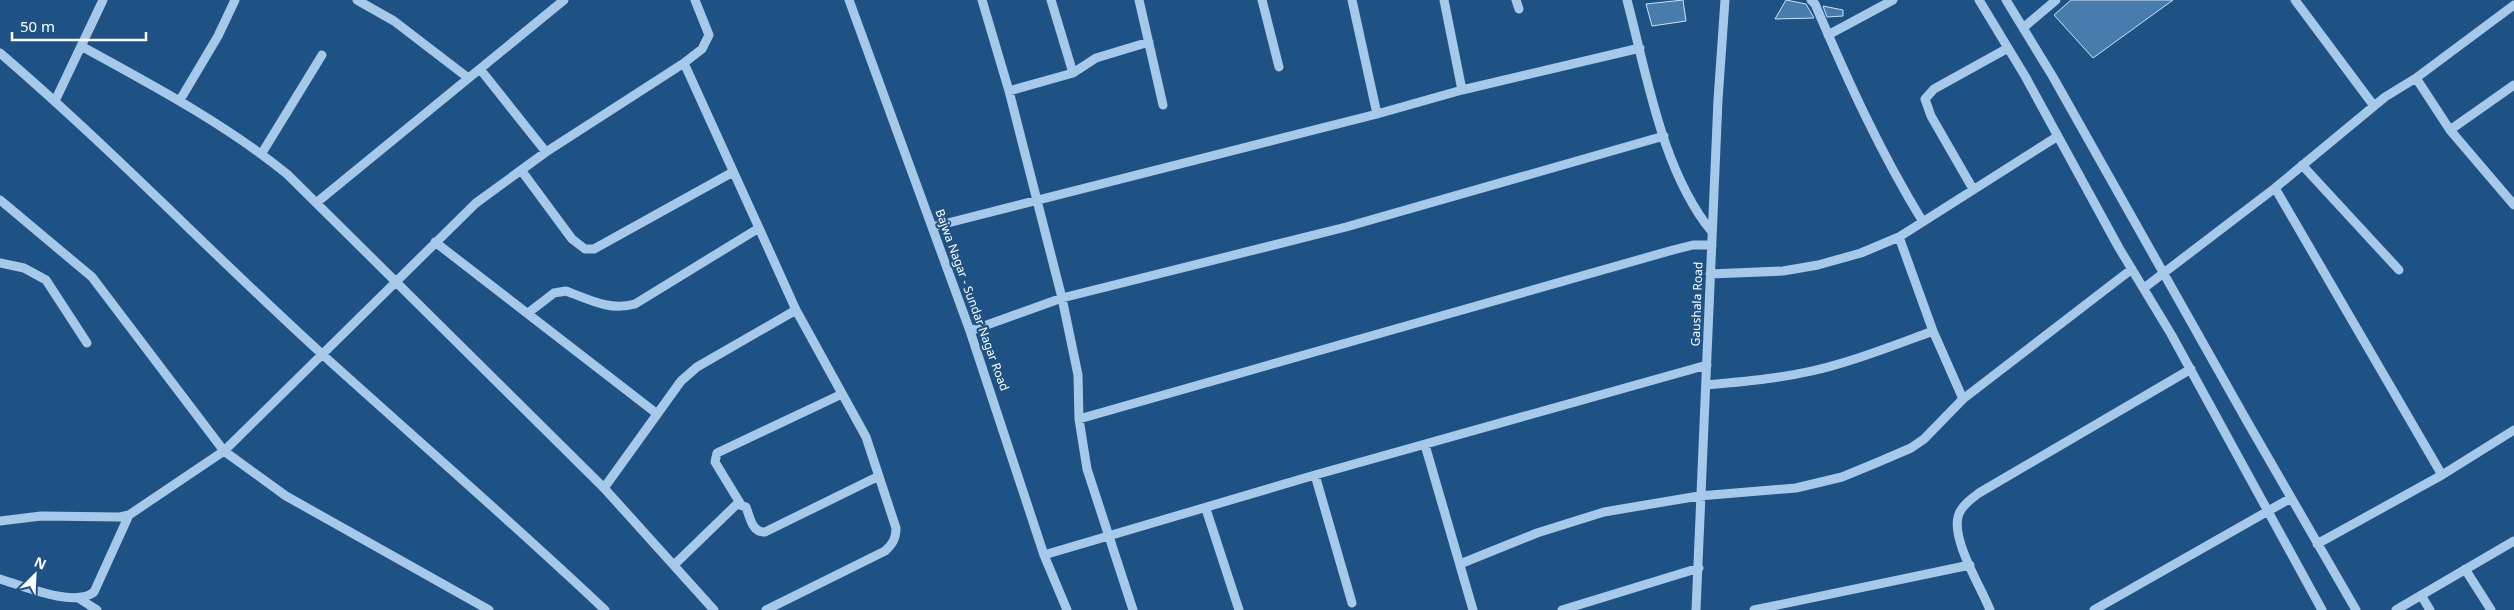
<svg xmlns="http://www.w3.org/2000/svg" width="2514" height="610" font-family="'Noto Sans',sans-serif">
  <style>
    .building { fill: #477cac; stroke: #cbe2f7 }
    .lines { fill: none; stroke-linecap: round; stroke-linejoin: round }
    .minor { stroke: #a6c9e9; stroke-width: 9 }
    .labels { text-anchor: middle; stroke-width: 4.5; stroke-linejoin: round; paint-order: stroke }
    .street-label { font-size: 12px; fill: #fff; stroke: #1f5284 }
  </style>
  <rect width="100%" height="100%" fill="#1f5284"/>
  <path class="building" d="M1683,0L1686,21L1652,26L1646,4Z
    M1786,0L1806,4L1814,18L1775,19Z
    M2071,0H2173L2093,58L2054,15Z
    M1823,6L1843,10V16L1827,17Z"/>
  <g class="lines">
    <path class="minor" d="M357,0L394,21L467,77
      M849,0L970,331L1044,555L1067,610
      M982,0L1009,91L1062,298L1078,375L1079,419L1087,469L1133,610
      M1051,0L1073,73
      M1139,0L1163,105
      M1262,0L1279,67
      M1352,0L1377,114
      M1444,0L1462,90
      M1516,0L1519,9
      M1627,0C1647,75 1662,171 1712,232
      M1811,0L1815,4C1847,79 1880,152 1923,222
      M1979,0L2025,76L2119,248L2171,334L2322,610
      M2006,0L2053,77L2248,423L2356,610
      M2295,0L2374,106
      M2023,28L2056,0
      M1828,35L1893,0
      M81,46C152,85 224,123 287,174L604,488L714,610
      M0,53C112,149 214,256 323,355C417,440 513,523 605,610
      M480,69L546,152
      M2416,78L2450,130L2514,205
      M1009,91L1073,73L1096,58L1149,42
      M180,100L218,36L235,0
      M55,101L103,0
      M2450,130L2514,85
      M262,153L322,55
      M2302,165L2399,270
      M521,170L572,239L585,249H594L733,172
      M2275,188L2442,475
      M1973,189L1931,116L1925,99L1934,89L2008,48
      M0,200L92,277L224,451L286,496L489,610
      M316,203L564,0
      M932,227L1377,114L1462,90L1640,48
      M759,228L796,310L866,437L896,528C896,538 893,544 885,551L766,610
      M1899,237L1933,331L1963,399
      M435,242L656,413
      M0,263L24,268L46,280L87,343
      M1710,274L1783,271L1818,265L1861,253L1899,237L2058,136
      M2144,288L2275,188L2385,97L2416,78L2514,5
      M528,313L554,293L566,291C590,300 610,311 635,304L759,228L684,63
      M970,331L1062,298L1346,227L1664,136
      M1706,385C1752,381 1797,377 1842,363C1873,354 1903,342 1933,331
      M1079,419L1673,250L1693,245H1712
      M1425,445L1473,610
      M1315,475L1352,603
      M604,488L681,381L697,367L796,310
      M740,503L715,462L717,453L842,394
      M1206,509L1239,610
      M0,521L41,516L120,517L129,515L224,451L476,203L546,152L684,63L702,49L709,35L695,0
      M2317,544L2442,475L2514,430
      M1044,555L1315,475L1707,365
      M1460,564L1537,533L1604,512L1699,496L1796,488L1842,477L1876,463L1911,448L1924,439L1963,399L2132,269
      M674,565L737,504L746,507C750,517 752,533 765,532L879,476
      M2465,569L2491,610
      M0,579C23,586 75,608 94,592L129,515
      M2421,595L2430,610
      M80,599L97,610
      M1562,610L1699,568
      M1696,610L1718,100L1725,0
      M1754,610L1970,565
      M1990,610C1981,587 1952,541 1958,517C1960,507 1971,499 1979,493L2191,369
      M2094,610L2291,498
      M2396,610L2514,541"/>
  </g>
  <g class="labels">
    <g class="street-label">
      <text transform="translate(972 300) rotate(70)" y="4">Bajwa Nagar - Sundar Nagar Road</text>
      <text transform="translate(1697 304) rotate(-88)" y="4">Gaushala Road</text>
    </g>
  </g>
  <g transform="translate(35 575) rotate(24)" stroke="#1f5284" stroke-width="4" paint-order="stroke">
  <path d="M0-4L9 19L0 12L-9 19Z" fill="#ffffff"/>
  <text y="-8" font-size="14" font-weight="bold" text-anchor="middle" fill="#ffffff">N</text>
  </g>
  <path d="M12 32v8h134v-8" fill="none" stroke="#ffffff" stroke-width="2.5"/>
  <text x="20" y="32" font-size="15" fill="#ffffff" stroke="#1f5284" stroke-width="4" paint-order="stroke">50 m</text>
</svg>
